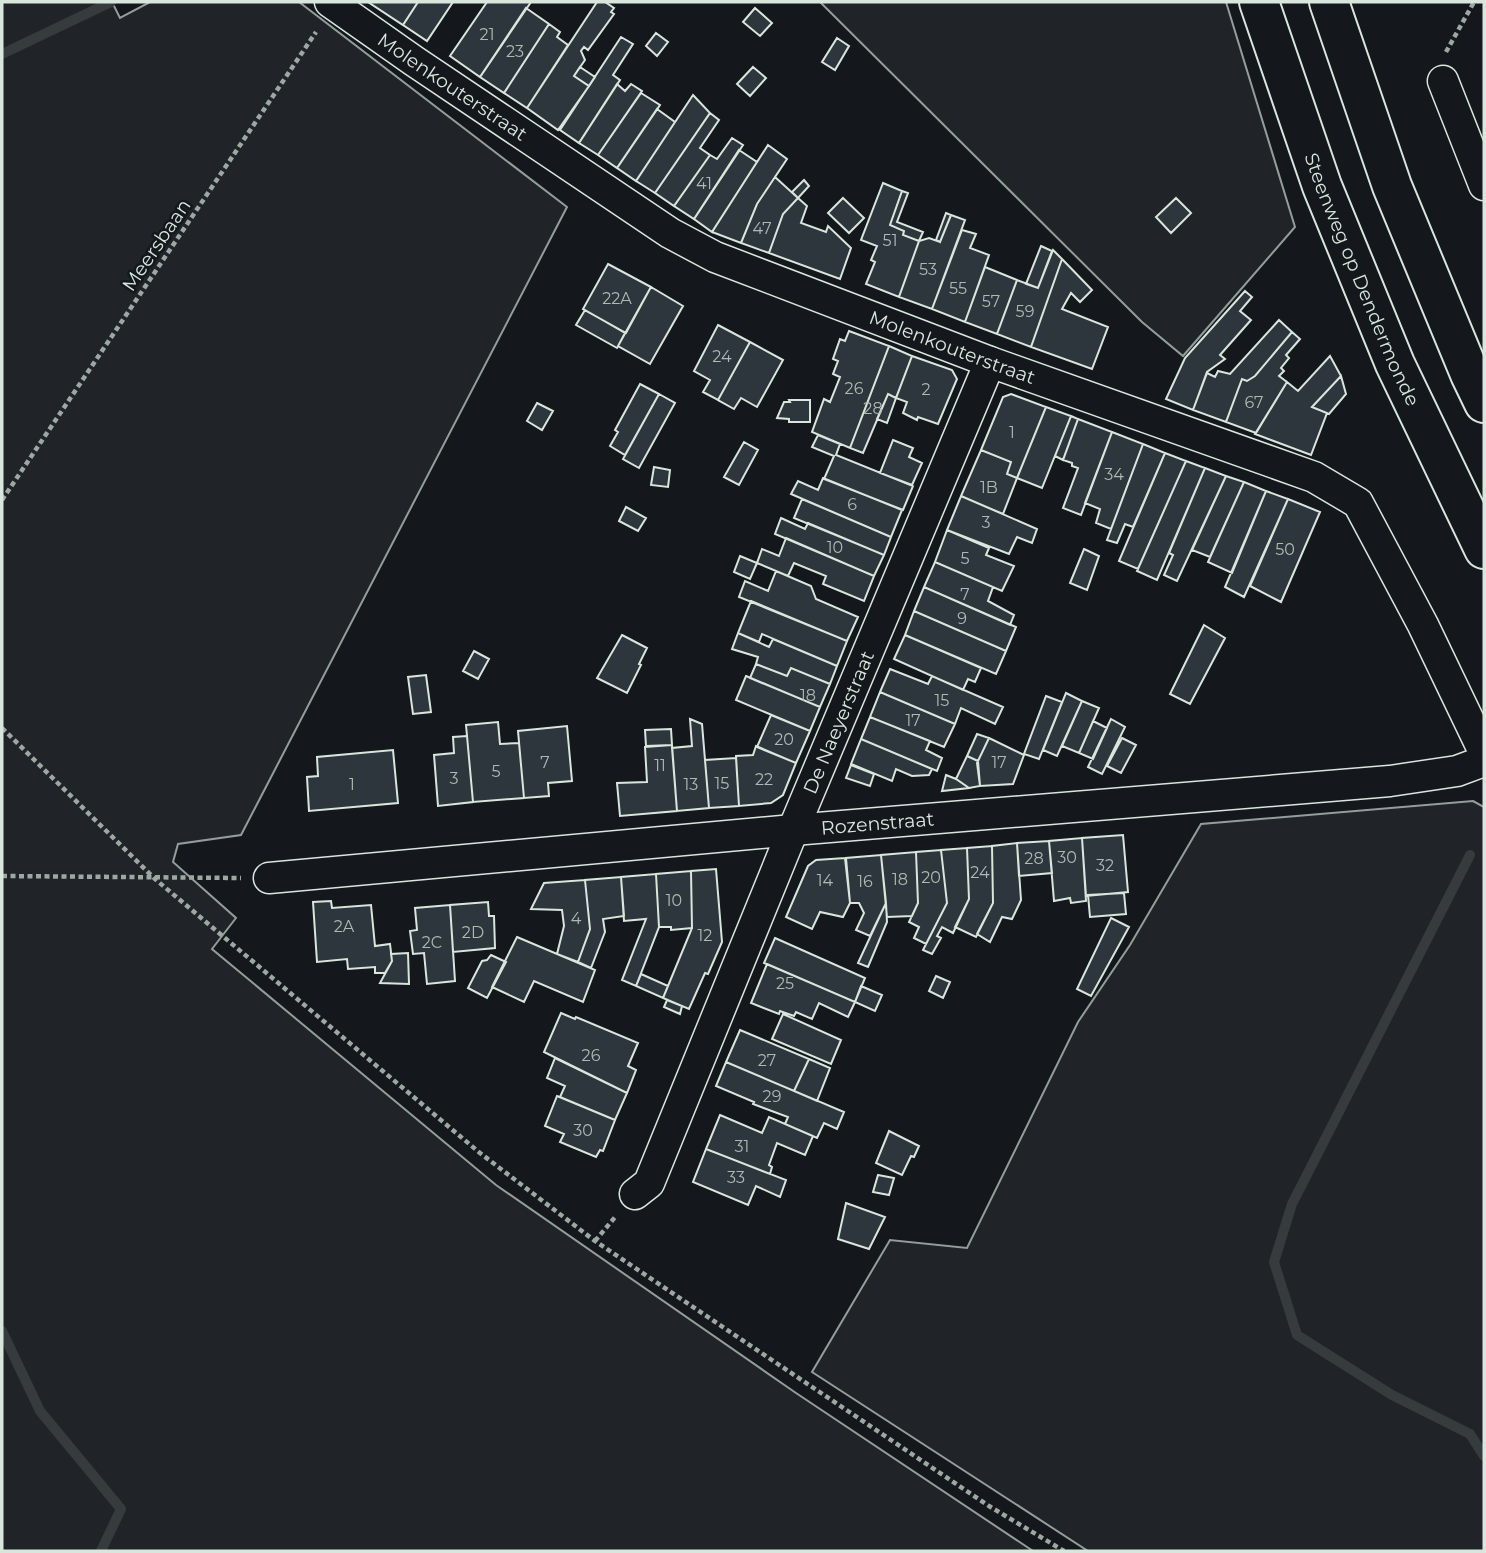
<svg xmlns="http://www.w3.org/2000/svg" width="1486" height="1553" font-family="Montserrat,sans-serif">
  <style>
    .green { fill: #202428; stroke: #939e99; stroke-width: 2 }
    .lines { fill: none; stroke-linecap: round; stroke-linejoin: round }
    .stream { stroke: #363b3e; stroke-width: 10 }
    .building { fill: #2c363c; stroke: #d8e6dc; stroke-width: 2 }
    .street-casing { stroke: #d8e6dc; stroke-width: 33 }
    .secondary-casing { stroke: #d8e6dc; stroke-width: 42 }
    .path { stroke: #9da8a2; stroke-width: 4.5; stroke-dasharray: 5 3.5; stroke-linecap: butt }
    .street { stroke: #14181c; stroke-width: 30 }
    .secondary { stroke: #14181c; stroke-width: 38 }
    .labels { text-anchor: middle; stroke-width: 5; stroke-linejoin: round; paint-order: stroke }
    .number-label { font-size: 16px; fill: #adbab4 }
    .street-label { font-size: 19px; fill: #d8e6dc; stroke: #14181c }
  </style>
  <rect width="100%" height="100%" fill="#14181c"/>
  <path class="green" d="M2,2H112L120,18L150,2H299L567,207L241,835L178,844L173,862L236,918L212,949L496,1185L796,1393L1033,1551H2Z
    M820,2H1226L1295,227L1183,356L1142,322Z
    M1473,801L1484,807V1551H1088L812,1372L890,1240L967,1248L1078,1022L1130,945L1201,824Z"/>
  <g class="lines">
    <path class="stream" d="M2,54L111,2
      M1470,855L1292,1204L1274,1262L1297,1335L1392,1395L1470,1434L1484,1456
      M2,1331L40,1411L121,1509L101,1551"/>
  </g>
  <path class="building" d="M368,2H418L403,25Z
    M418,2H453L427,41L403,25Z
    M487,2H531L480,77L450,56Z
    M597,2H605L614,8L611,12L614,14L588,50L584,47L581,51L585,60L574,76L589,86L558,130L527,108Z
    M526,8L549,24L504,93L480,77Z
    M755,8L772,23L760,36L743,22Z
    M549,24L560,32L557,37L568,45L527,108L504,93Z
    M656,33L668,42L657,56L646,46Z
    M621,37L633,44L613,75L620,80L579,143L560,130Z
    M837,38L849,46L835,70L822,62Z
    M580,67L595,77L589,86L574,76Z
    M753,67L766,78L750,96L737,84Z
    M617,84L625,91L631,84L642,91L598,155L579,143Z
    M641,93L660,105L617,168L598,155Z
    M693,95L710,113L655,193L636,181Z
    M657,109L675,122L636,181L617,168Z
    M710,113L719,120L700,148L710,155L674,206L655,193Z
    M732,138L743,145L694,219L674,206L710,155L717,159Z
    M768,145L787,159L757,204L741,243L712,232Z
    M739,150L757,162L712,232L694,219Z
    M775,177L798,198L783,214L769,253L741,243L757,204Z
    M804,180L809,186L798,198L792,192Z
    M883,183L902,191L890,225L904,231L903,235L919,241L899,297L866,284L875,262L871,260L877,246L861,240Z
    M902,191L908,193L897,222L923,232L919,241L903,235L904,231L890,225Z
    M798,198L807,206L801,223L826,232L828,226L851,248L840,279L769,253L783,214Z
    M843,198L864,218L849,233L828,213Z
    M1176,198L1191,213L1171,233L1156,217Z
    M946,213L951,215L940,242L936,240Z
    M951,215L965,220L932,309L899,297L919,241L929,238L940,242Z
    M962,230L976,234L970,248L989,255L965,322L932,309Z
    M1041,246L1052,251L1038,288L1026,284Z
    M1053,250L1062,259L1031,347L997,334L1017,280L1038,288Z
    M1062,259L1092,290L1080,302L1071,293L1062,309L1108,327L1092,369L1031,347Z
    M608,264L651,287L626,333L583,309Z
    M985,267L1017,280L997,334L965,322Z
    M651,287L683,306L650,364L618,346Z
    M1245,291L1252,297L1240,311L1251,320L1220,355L1225,359L1207,372L1193,410L1166,399L1185,358Z
    M585,310L625,333L617,348L576,325Z
    M1279,320L1292,332L1255,376L1247,381L1242,379L1226,422L1193,410L1207,373L1215,377L1218,371L1230,374Z
    M718,325L750,342L718,400L703,392L710,380L694,371Z
    M849,331L889,346L850,448L812,432L824,399L830,402L840,377L833,374L838,361L833,359L840,339L845,341Z
    M1292,332L1300,339L1286,355L1289,358L1281,368L1284,371L1279,376L1287,382L1256,433L1226,422L1242,379L1247,381L1255,376Z
    M750,342L783,360L757,407L741,398L734,409L718,400Z
    M889,346L912,356L896,398L888,394L863,453L850,448Z
    M912,356L952,370L957,379L938,424L918,417L917,420L903,413L907,402L896,398Z
    M1330,356L1341,376L1312,407L1327,413L1311,455L1255,434L1287,382L1298,391Z
    M1341,376L1346,394L1329,414L1312,407Z
    M640,384L659,394L625,455L610,446L618,432L615,430Z
    M659,394L675,403L639,468L623,459Z
    M888,394L896,398L887,423L877,419Z
    M1011,394L1046,407L1017,478L1007,474L1011,462L981,450L1003,397Z
    M789,400H810V422H789V419L777,418L784,402H790Z
    M537,403L553,411L542,430L527,421Z
    M1046,407L1071,416L1042,488L1017,478Z
    M1071,416L1078,419L1063,460L1055,456Z
    M1078,419L1112,432L1081,515L1063,508L1078,468L1072,466V463L1063,460Z
    M1112,432L1143,444L1111,529L1096,523L1100,509L1085,503Z
    M818,435L840,444L836,455L913,486L903,510L824,479L834,456L812,447Z
    M893,440L913,448L909,457L922,463L912,485L880,473Z
    M744,442L758,450L739,485L724,477Z
    M1143,444L1165,453L1133,527L1125,524L1117,543L1107,540Z
    M981,450L1011,462L1007,474L1017,478L1003,514L961,496Z
    M1165,453L1186,461L1138,569L1119,561Z
    M1186,461L1205,468L1157,580L1137,571Z
    M654,467L670,470L668,487L651,485Z
    M1205,468L1226,476L1177,581L1164,575L1173,555L1169,553Z
    M1226,476L1244,482L1210,557L1192,550Z
    M823,478L902,510L891,537L791,494L798,481L818,490Z
    M1244,482L1266,491L1232,573L1208,562Z
    M1266,491L1288,499L1244,597L1225,587Z
    M961,496L1037,529L1032,543L1017,537L1009,554L947,530Z
    M802,499L891,537L884,555L794,518Z
    M1288,499L1320,512L1281,602L1250,586Z
    M626,507L646,518L638,531L619,521Z
    M781,518L805,529L808,523L884,555L874,576L775,534Z
    M947,530L989,548L986,555L1014,566L1002,591L935,562Z
    M786,538L874,576L864,601L823,584L826,576L794,563L788,576L757,563L762,549L779,556Z
    M1084,549L1099,556L1087,590L1070,583Z
    M740,556L757,563L750,579L734,572Z
    M935,562L993,587L988,601L1014,615L1010,625L924,587Z
    M776,571L811,586L816,599L858,617L847,641L739,597L745,581L768,591Z
    M924,587L1016,627L1006,651L914,611Z
    M751,601L847,641L837,666L762,634L759,642L738,633Z
    M914,611L1006,651L996,674L905,635Z
    M1204,625L1225,638L1190,704L1170,694Z
    M738,633L769,647L773,639L837,666L830,684L791,668L787,676L756,664L758,657L732,649Z
    M622,635L647,648L639,664L641,665L627,693L597,678Z
    M905,635L981,668L975,682L968,679L963,690L894,659Z
    M474,651L489,659L478,679L463,671Z
    M756,664L787,676L791,668L830,684L820,707L750,678Z
    M890,669L928,684L932,676L1003,707L995,724L961,708L955,724L880,692Z
    M426,675L431,712L413,714L408,677Z
    M746,676L820,707L810,731L736,700Z
    M880,692L955,724L944,747L870,717Z
    M1066,693L1082,701L1057,756L1043,750Z
    M1046,696L1062,702L1039,759L1024,754Z
    M1082,701L1099,708L1079,753L1062,746Z
    M771,715L810,731L796,763L757,747Z
    M870,717L930,741L926,750L942,758L937,771L861,739Z
    M690,719L702,724L709,808L677,811L672,748L692,746Z
    M1111,719L1125,727L1102,774L1088,767Z
    M1093,721L1107,728L1093,759L1079,753Z
    M498,722L500,744L519,743L524,798L473,802L466,725Z
    M567,726L572,781L548,783L549,796L524,798L518,731Z
    M671,729L672,745L646,746L645,730Z
    M977,734L989,738L978,761L967,756Z
    M467,736L473,802L438,806L434,755L454,753L453,737Z
    M989,738L1024,755L1013,784L980,786L977,763Z
    M1122,738L1136,745L1121,773L1107,766Z
    M861,739L932,769L929,775L912,776L896,769L892,781L851,764Z
    M672,745L677,811L620,816L617,783L647,782L645,747Z
    M756,746L796,763L783,795L771,803L739,806L736,756L753,755Z
    M393,750L398,803L309,811L307,777L318,776L317,757Z
    M967,756L978,761L980,786L969,788L956,779Z
    M736,758L739,806L709,808L705,760Z
    M851,765L874,774L870,786L846,778Z
    M946,775L956,779L969,788L942,791Z
    M1123,835L1128,892L1086,896L1082,838Z
    M1082,838L1086,901L1071,903L1070,898L1054,901L1049,841Z
    M1049,841L1052,873L1019,876L1017,843Z
    M1017,843L1021,900L1012,919L1002,917L990,942L977,934L993,903L992,846Z
    M992,846L993,903L976,937L955,927L969,899L967,848Z
    M967,848L969,899L953,933L942,927L937,936L941,938L932,954L923,950L947,903L941,850Z
    M941,850L947,903L926,944L914,938L919,927L909,922L918,903L916,852Z
    M916,852L918,903L912,916L887,917L881,855Z
    M881,855L886,903L870,936L856,930L864,913L859,903H850L846,858Z
    M845,858L850,903L843,917L820,912L812,929L786,917L808,866L816,860Z
    M716,869L722,942L708,974L705,973L689,1009L663,998L692,928L691,871Z
    M691,871L692,928L671,930V927H659L656,874Z
    M656,874L659,927L636,986L622,980L646,919L624,921L621,877Z
    M621,877L624,916L603,919L605,932L591,968L578,962L590,929L585,880Z
    M585,880L590,929L578,962L557,954L564,926L562,910L531,909L544,883Z
    M1124,893L1126,914L1090,917L1088,895Z
    M331,901L332,908L371,905L375,946L390,944L392,961L385,973H375V967L348,969L347,959L317,962L313,902Z
    M488,902L489,916H494L495,948L453,952L450,905Z
    M886,903L887,922L868,967L858,963Z
    M450,905L455,981L427,984L424,953L413,954L410,931L417,930L415,908Z
    M1111,918L1129,927L1091,996L1077,989Z
    M517,937L595,970L583,1002L534,981L524,1002L492,987Z
    M775,938L865,978L855,1002L764,963Z
    M408,953L409,984L380,983L392,961L391,954Z
    M491,955L506,962L487,998L468,988L482,961L487,960Z
    M767,964L855,1002L848,1017L819,1003L812,1019L796,1012L794,1016L780,1011L779,1014L751,1003Z
    M641,974L668,986L663,998L636,986Z
    M936,976L950,982L943,998L929,991Z
    M861,986L882,995L875,1011L855,1002Z
    M667,1000L682,1006L680,1014L664,1007Z
    M561,1013L575,1019L576,1017L638,1043L628,1066L636,1070L627,1093L544,1052Z
    M783,1014L841,1040L831,1064L772,1039Z
    M740,1030L809,1059L794,1091L726,1062Z
    M555,1058L627,1093L615,1120L560,1097L565,1086L547,1078Z
    M809,1059L830,1068L817,1101L794,1091Z
    M726,1062L844,1112L837,1129L824,1123L817,1138L785,1124L788,1117L753,1104L754,1102L716,1086Z
    M557,1096L615,1120L603,1151L600,1150L596,1157L560,1142L564,1134L545,1126Z
    M720,1115L762,1133L769,1117L813,1136L805,1155L777,1143L769,1165L772,1167L770,1174L706,1149Z
    M889,1131L919,1146L914,1157L911,1156L902,1175L876,1163Z
    M706,1149L786,1180L780,1197L756,1186L748,1205L693,1182Z
    M878,1175L894,1178L889,1195L873,1192Z
    M846,1203L885,1217L869,1249L838,1239Z"/>
  <g class="lines">
    <g class="street-casing">
      <g id="street">
        <path id="s1" d="M330,2L414,61L670,233L715,257L990,362L1314,477L1358,503L1423,625L1484,752"/>
        <path d="M1443,81L1484,185"/>
        <path id="s2" d="M269,878L793,830L1390,781L1457,771L1484,761"/>
        <path id="s3" d="M635,1194L649,1183L793,830L990,362"/>
      </g>
    </g>
    <g class="secondary-casing">
      <g id="secondary">
        <path id="s4" d="M1259,2L1322,186L1395,364L1484,549"/>
        <path d="M1329,2L1392,186L1470,374L1484,403"/>
      </g>
    </g>
    <path class="path" d="M1446,52L1474,2
      M2,500L316,32
      M2,728L155,879L480,1153L595,1241L989,1506L1064,1551
      M2,876L241,878
      M595,1241L616,1216"/>
    <use href="#street" class="street"/>
    <use href="#secondary" class="secondary"/>
  </g>
  <g class="labels">
    <g class="number-label">
      <text x="487" y="40">21</text>
      <text x="515" y="57">23</text>
      <text x="704" y="189">41</text>
      <text x="762" y="234">47</text>
      <text x="890" y="246">51</text>
      <text x="928" y="275">53</text>
      <text x="958" y="294">55</text>
      <text x="617" y="304">22A</text>
      <text x="991" y="307">57</text>
      <text x="1025" y="317">59</text>
      <text x="722" y="362">24</text>
      <text x="854" y="394">26</text>
      <text x="926" y="395">2</text>
      <text x="1254" y="408">67</text>
      <text x="873" y="414">28</text>
      <text x="1012" y="438">1</text>
      <text x="1114" y="480">34</text>
      <text x="989" y="493">1B</text>
      <text x="852" y="510">6</text>
      <text x="986" y="528">3</text>
      <text x="835" y="553">10</text>
      <text x="1285" y="555">50</text>
      <text x="965" y="564">5</text>
      <text x="965" y="600">7</text>
      <text x="962" y="624">9</text>
      <text x="808" y="701">18</text>
      <text x="942" y="706">15</text>
      <text x="913" y="726">17</text>
      <text x="784" y="745">20</text>
      <text x="545" y="768">7</text>
      <text x="999" y="768">17</text>
      <text x="660" y="771">11</text>
      <text x="496" y="777">5</text>
      <text x="454" y="784">3</text>
      <text x="764" y="785">22</text>
      <text x="722" y="789">15</text>
      <text x="352" y="790">1</text>
      <text x="691" y="790">13</text>
      <text x="1067" y="863">30</text>
      <text x="1034" y="864">28</text>
      <text x="1105" y="871">32</text>
      <text x="980" y="878">24</text>
      <text x="931" y="883">20</text>
      <text x="900" y="885">18</text>
      <text x="825" y="886">14</text>
      <text x="865" y="887">16</text>
      <text x="674" y="906">10</text>
      <text x="576" y="924">4</text>
      <text x="344" y="932">2A</text>
      <text x="473" y="938">2D</text>
      <text x="705" y="941">12</text>
      <text x="432" y="948">2C</text>
      <text x="785" y="989">25</text>
      <text x="591" y="1061">26</text>
      <text x="767" y="1066">27</text>
      <text x="772" y="1102">29</text>
      <text x="583" y="1136">30</text>
      <text x="742" y="1152">31</text>
      <text x="736" y="1183">33</text>
    </g>
    <g class="street-label">
      <text dy="7" stroke="none"><textPath href="#s1" startOffset="149">Molenkouterstraat</textPath></text>
      <text transform="translate(156 245) rotate(-56)" y="7">Meersbaan</text>
      <text dy="7" stroke="none"><textPath href="#s4" startOffset="296">Steenweg op Dendermonde</textPath></text>
      <text dy="7" stroke="none"><textPath href="#s1" startOffset="716">Molenkouterstraat</textPath></text>
      <text dy="7" stroke="none"><textPath href="#s3" startOffset="516">De Naeyerstraat</textPath></text>
      <text dy="7" stroke="none"><textPath href="#s2" startOffset="611">Rozenstraat</textPath></text>
    </g>
  </g>
  <rect width="1486" height="1553" fill="none" stroke="#d8e6dc" stroke-width="7"/>
</svg>
